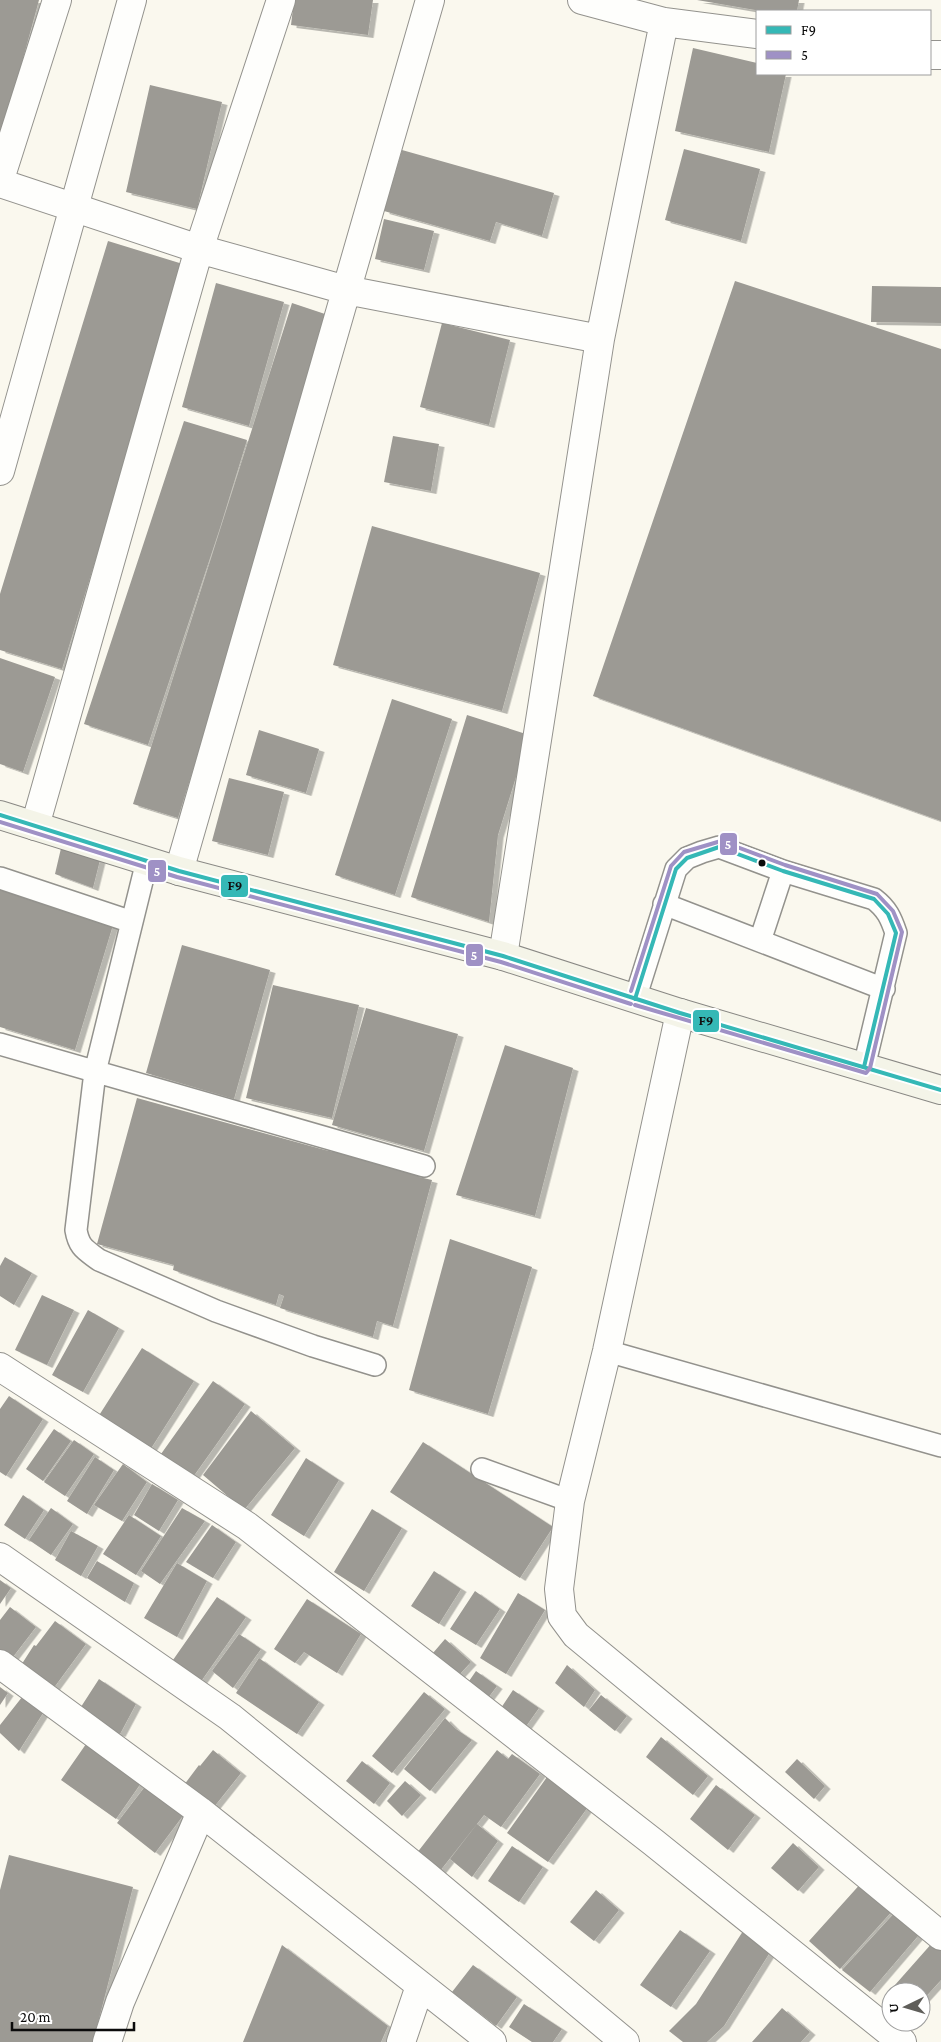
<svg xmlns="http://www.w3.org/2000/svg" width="941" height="2042" font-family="'Crimson Pro',serif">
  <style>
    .building { fill: #9c9a94; filter: url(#shadow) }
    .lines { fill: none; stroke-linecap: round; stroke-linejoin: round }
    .lane-casing { stroke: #93928d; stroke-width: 24 }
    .street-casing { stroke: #93928d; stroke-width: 30 }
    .secondary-casing { stroke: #898884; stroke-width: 30 }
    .lane { stroke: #fefefc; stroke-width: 21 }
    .street { stroke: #fefefc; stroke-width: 28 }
    .secondary { stroke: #f4f4e8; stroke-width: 28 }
    .bus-1-casing { stroke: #fff; stroke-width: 8 }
    .bus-2-casing { stroke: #fff; stroke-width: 8 }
    .bus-1 { stroke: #35b8b6; stroke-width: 4 }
    .bus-2 { stroke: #9f91c5; stroke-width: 4 }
    .bus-dot { fill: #0b0b0b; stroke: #fff; stroke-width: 2 }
    .line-badge { stroke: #fff; stroke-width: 2 }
    .badge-label { font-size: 14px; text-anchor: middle; font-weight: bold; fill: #fff }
    .pale-badge-label { font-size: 14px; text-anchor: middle; font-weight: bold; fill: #111 }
  </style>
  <defs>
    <filter id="shadow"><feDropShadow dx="5.5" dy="3" stdDeviation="0" flood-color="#0004"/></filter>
  </defs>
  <rect width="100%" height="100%" fill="#faf8ee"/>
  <path class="building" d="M0,0H39L1,139H0Z
    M294,0H373L368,35L291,25Z
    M697,0H799L797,11H761Z
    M693,48L757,63V74H786L769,152L675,131Z
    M150,85L222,102L197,209L126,192Z
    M684,149L760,169L741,241L665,220Z
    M402,150L554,193L542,236L496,222L490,241L384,211Z
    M384,219L434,231L424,270L375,259Z
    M108,241L186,265L62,669L0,650V594Z
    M735,281L941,349V821L593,696Z
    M216,283L284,302L249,426L182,407Z
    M872,286L941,287V323L871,322Z
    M292,303L334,317L178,818L133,804Z
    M442,323L510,340L489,425L420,407Z
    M184,421L247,440L220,528L148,745L84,724Z
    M393,436L439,444L431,491L384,482Z
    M372,526L540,573L502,711L333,665Z
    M0,658L55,677L23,772L0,764Z
    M392,699L452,719L395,895L335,875Z
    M467,715L529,735L498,835L489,922L411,897Z
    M259,730L319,749L306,793L246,775Z
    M229,778L284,792L268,855L212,841Z
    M62,844L101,856L93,888L55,874Z
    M0,890L113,925L75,1050L0,1027Z
    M182,945L270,970L234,1099L146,1073Z
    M273,985L359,1005L332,1118L246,1098Z
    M366,1008L458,1034L424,1151L332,1125Z
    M505,1045L573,1068L535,1216L456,1195Z
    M137,1098L325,1150L421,1171L419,1177L432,1180L393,1326L377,1321L373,1337L280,1308L284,1296L279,1294L276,1305L173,1270L174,1265L97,1244Z
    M450,1239L532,1267L488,1414L409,1390Z
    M5,1257L32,1273L14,1305L0,1296V1266Z
    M42,1295L74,1310L47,1365L15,1350Z
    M88,1310L119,1328L83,1392L52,1375Z
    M142,1348L194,1381L150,1450L98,1417Z
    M213,1381L245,1404L193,1477L161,1454Z
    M9,1396L43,1419L6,1476L0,1472V1409Z
    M251,1411L295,1448L244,1510L203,1475Z
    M54,1429L71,1441L43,1481L26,1469Z
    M74,1440L94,1454L65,1496L44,1482Z
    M423,1442L553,1527L520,1578L390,1492Z
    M95,1457L114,1470L87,1514L67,1501Z
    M306,1458L339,1480L304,1536L271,1515Z
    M123,1464L147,1482L122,1521L94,1505Z
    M152,1484L178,1500L159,1531L134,1515Z
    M23,1495L44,1510L25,1539L4,1525Z
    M51,1508L73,1524L51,1555L29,1540Z
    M182,1508L205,1521L160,1584L141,1571Z
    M372,1509L402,1528L364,1591L334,1572Z
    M129,1515L161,1536L136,1575L103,1554Z
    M212,1525L236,1542L213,1578L186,1562Z
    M71,1531L98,1546L81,1576L55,1560Z
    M97,1561L134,1583L125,1602L87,1578Z
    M177,1563L207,1581L177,1637L144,1618Z
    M434,1571L461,1589L439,1624L411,1606Z
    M0,1580L11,1588L0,1604Z
    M475,1591L500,1609L476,1645L450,1629Z
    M518,1593L545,1610L506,1674L480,1658Z
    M217,1597L246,1617L195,1690L166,1670Z
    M307,1599L361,1634L337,1673L304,1652L295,1663L274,1649Z
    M10,1607L36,1627L6,1666L0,1661V1620Z
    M55,1621L86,1644L53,1689L18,1670L34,1645L36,1646Z
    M239,1634L261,1649L233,1688L212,1671Z
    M445,1639L471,1662L459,1675L433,1653Z
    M259,1658L319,1702L297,1734L236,1693Z
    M567,1665L595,1690L584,1707L555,1683Z
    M476,1671L497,1686L488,1698L467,1684Z
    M99,1679L136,1704L120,1734L117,1733L114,1738L77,1713Z
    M0,1687L8,1693L0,1705Z
    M30,1687L50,1702L19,1751L0,1733V1725Z
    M513,1690L539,1708L522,1732L497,1714Z
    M424,1692L445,1709L392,1773L372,1756Z
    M601,1695L627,1716L615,1731L589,1710Z
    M445,1718L456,1729L472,1740L430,1791L404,1769Z
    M93,1734L148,1773L116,1819L61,1780Z
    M661,1737L708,1776L693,1795L646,1757Z
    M213,1750L241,1773L210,1812L181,1789L199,1765L200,1766Z
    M497,1750L508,1759L512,1754L540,1774L501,1827L484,1815L436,1876L413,1858Z
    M797,1759L825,1786L814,1799L785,1772Z
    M362,1761L390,1783L374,1804L346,1781Z
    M547,1777L588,1807L548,1862L507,1833Z
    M405,1781L421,1795L402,1816L387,1801Z
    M147,1784L185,1813L155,1853L117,1823Z
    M716,1785L755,1815L728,1850L690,1819Z
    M477,1824L498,1841L472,1877L450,1859Z
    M793,1843L819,1867L798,1891L771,1868Z
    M512,1846L543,1867L519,1902L488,1881Z
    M9,1855L133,1887L93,2042H0V1890Z
    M863,1881L894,1909L840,1969L809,1941Z
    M596,1890L619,1910L594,1941L570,1922Z
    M899,1908L924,1929L870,1992L842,1970Z
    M745,1928L772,1949L724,2026L707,2042H683L669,2031L696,2004Z
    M680,1930L710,1951L671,2007L640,1985Z
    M933,1942L941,1949V1980L921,2002V1992H891V1998L887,1994Z
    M282,1945L388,2026L381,2042H243Z
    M473,1965L517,1997L496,2026L452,1992Z
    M524,2004L562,2029L553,2042H532L509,2027Z
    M782,2008L810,2032L801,2042H752Z"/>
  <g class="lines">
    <g class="lane-casing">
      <path id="lane" d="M147,861L95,1072L76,1230C79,1248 86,1250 99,1260L216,1311L313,1346L375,1365
        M0,878L132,922
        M664,904L884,989
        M760,941L783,871
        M635,999L676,869L687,858L702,852L719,847L783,871L874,899C887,909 891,918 896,933L864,1067
        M0,1044L424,1166
        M607,1351L941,1446
        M482,1469L570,1501"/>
    </g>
    <g class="street-casing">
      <path id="street" d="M582,0L664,22L757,34
        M930,55H941
        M0,179L57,0
        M0,183L199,249L346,290L600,339
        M0,471L132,0
        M35,826L199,249L281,0
        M179,871L430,0
        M503,956L600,339L664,22
        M680,1013L607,1351L570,1501L559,1589L562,1616L576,1635L941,1936
        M0,1367L247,1526L653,1842L902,2042
        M0,1557L230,1717L424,1874L625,2042
        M0,1664L201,1812
        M107,2042L120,2002L201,1812L492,2042
        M401,2042L420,1986"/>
    </g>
    <g class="secondary-casing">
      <path id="secondary" d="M0,815L179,871L503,956L680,1013L941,1090"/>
    </g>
    <use href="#lane" class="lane"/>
    <use href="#street" class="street"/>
    <use href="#secondary" class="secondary"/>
    <g class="bus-1-casing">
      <path id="bus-1" d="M0,815L179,871L503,956L680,1013L941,1090
        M635,999L676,869L687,858L719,847L783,871L874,899L888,914L896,933L864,1067"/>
    </g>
    <g class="bus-2-casing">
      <path id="bus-2" d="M0,822L177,877L501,962L631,1004
        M631,991L671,866L684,852L721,841L785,865L877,894L893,911L902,932L870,1068L866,1073L635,1005"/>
    </g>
    <use href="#bus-1" class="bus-1"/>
    <use href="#bus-2" class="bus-2"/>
  </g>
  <circle class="bus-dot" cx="762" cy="863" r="4.5"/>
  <g class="line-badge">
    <rect x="719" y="832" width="19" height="24" rx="5" fill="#9f91c5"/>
    <rect x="147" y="859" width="20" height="24" rx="5" fill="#9f91c5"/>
    <rect x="220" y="874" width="29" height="24" rx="5" fill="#35b8b6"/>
    <rect x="465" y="943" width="19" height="24" rx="5" fill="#9f91c5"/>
    <rect x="692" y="1009" width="28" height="24" rx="5" fill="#35b8b6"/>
  </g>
  <g class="badge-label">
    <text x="728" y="849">5</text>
    <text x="157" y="876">5</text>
    <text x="474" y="960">5</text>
  </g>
  <g class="pale-badge-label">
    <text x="235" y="890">F9</text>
    <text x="706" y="1025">F9</text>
  </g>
  <rect x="756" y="10" width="175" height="65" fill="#ffffff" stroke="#9d9d9d"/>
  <rect x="766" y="26" width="25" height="8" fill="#35b8b6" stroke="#9d9d9d"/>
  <text x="801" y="35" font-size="15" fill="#0b0b0b">F9</text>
  <rect x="766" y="51" width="25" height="8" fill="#9f91c5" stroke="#9d9d9d"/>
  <text x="801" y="60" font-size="15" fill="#0b0b0b">5</text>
  <g transform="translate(906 2007) rotate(265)"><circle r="24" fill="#ffffff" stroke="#9d9d9d"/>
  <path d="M0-4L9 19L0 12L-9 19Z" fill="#5f5e5a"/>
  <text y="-8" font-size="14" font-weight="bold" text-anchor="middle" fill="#0b0b0b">U</text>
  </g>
  <path d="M12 2022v8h122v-8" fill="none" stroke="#0b0b0b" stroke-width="2.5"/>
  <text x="20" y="2022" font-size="15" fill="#0b0b0b" stroke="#ffffff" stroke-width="4" paint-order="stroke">20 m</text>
</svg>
